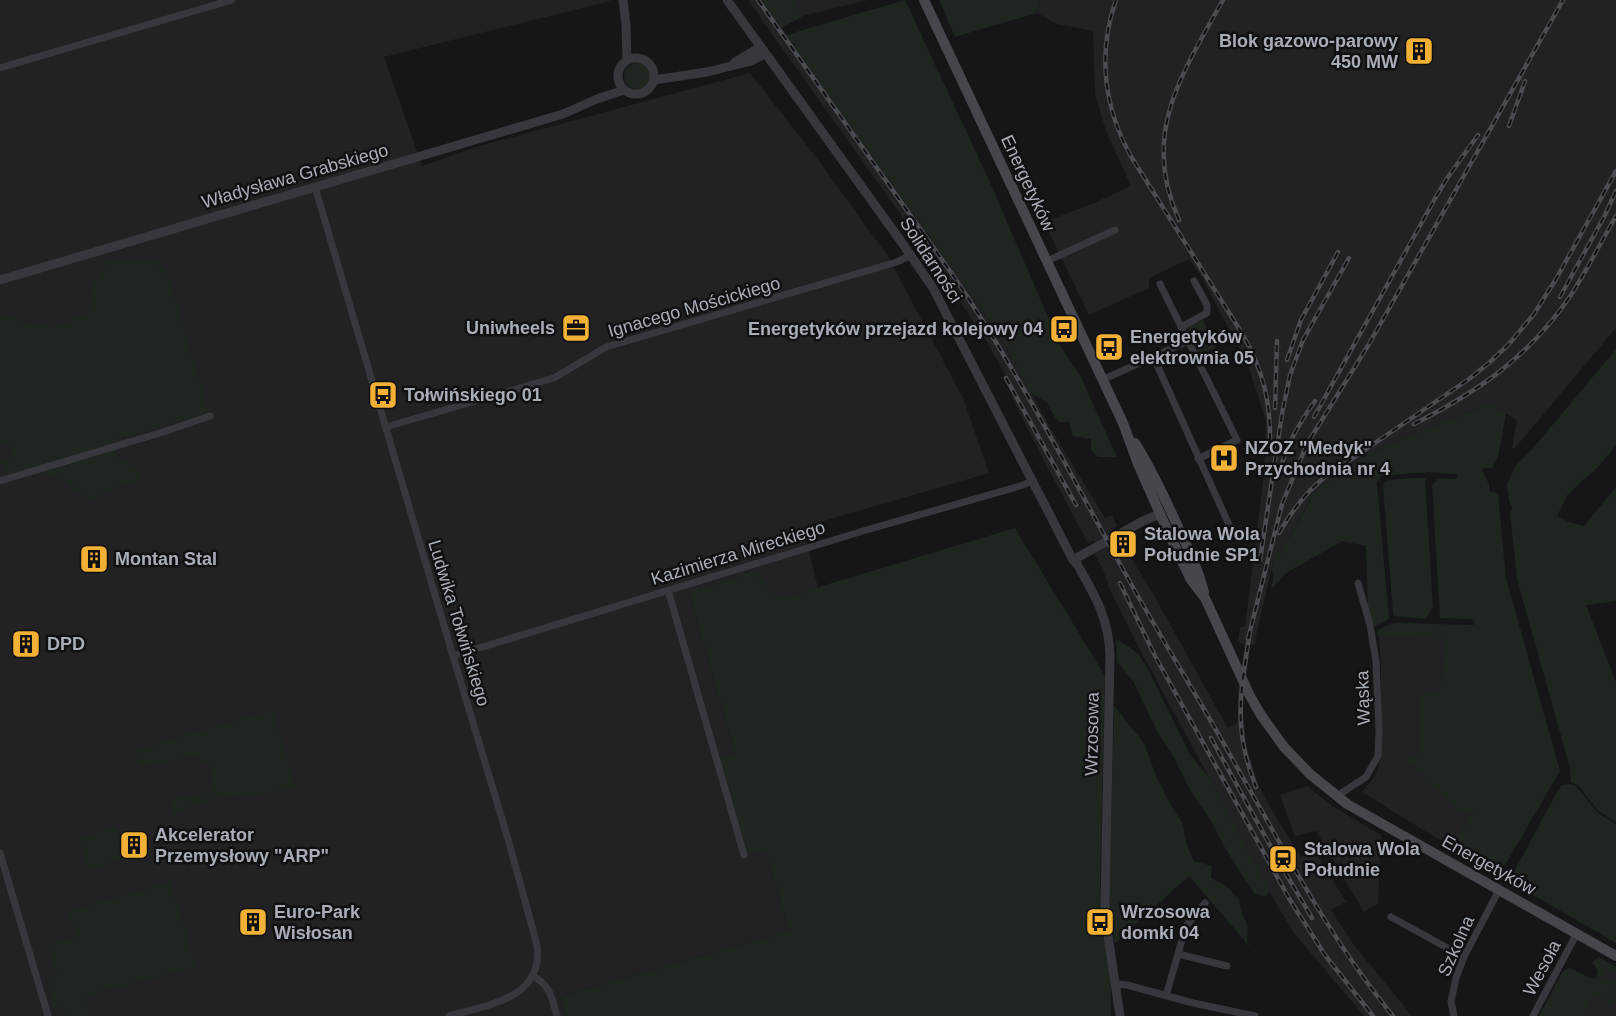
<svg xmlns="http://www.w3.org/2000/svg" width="1616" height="1016" font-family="Helvetica,sans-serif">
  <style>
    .built { fill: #222225 }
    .green { fill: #1e261f }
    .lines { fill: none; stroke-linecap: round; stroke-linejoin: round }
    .minor { stroke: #37383d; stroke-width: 7 }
    .tertiary { stroke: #37383d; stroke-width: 9 }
    .secondary { stroke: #45474d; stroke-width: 10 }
    .rail-casing { stroke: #4a4c52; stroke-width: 4.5 }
    .rail { stroke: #111113; stroke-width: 2; stroke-dasharray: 7; stroke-linecap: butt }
    .labels { text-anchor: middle; stroke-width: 5; stroke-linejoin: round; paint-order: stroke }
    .poi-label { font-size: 18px; font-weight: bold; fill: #a8adb8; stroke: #111113; text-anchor: start }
    .street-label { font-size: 18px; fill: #a8adb8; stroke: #111113 }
  </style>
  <rect width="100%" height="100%" fill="#161618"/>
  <path class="built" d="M0,0H609L610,1L384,57L422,166L476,147L750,73L816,157L887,255L963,398L989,473L803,527L818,588L779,599L689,593L735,753L745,855L765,849L789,931L561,996L567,1016H0Z
    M748,0H762L986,316L1016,364L1052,431L1105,518L1112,515L1117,526L1112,529L1113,533L1109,535L1114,542L1129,534L1134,543L1125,548L1152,592L1228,728L1238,722V691L1245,644L1238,642L1240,627H1245L1252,570L1264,474L1266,422L1248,365L1201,276L1189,259L1149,278V288L1089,315L1044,222L1094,203L1131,186L1106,131L1095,94L1093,31L1057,24L1037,13L1040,0H1616V328L1514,449L1512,448L1517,420L1489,404L1383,447L1351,464L1326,482L1310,497L1311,498L1281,552L1275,554L1254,645L1250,644L1243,695V718L1246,745L1258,784L1270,807L1301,857L1315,851L1346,902L1331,910L1354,945L1412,1016H1364L1294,933L1274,900L1238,831L1140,650L1110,590L1103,569L1094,553L1098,550L1094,541L1088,543L1052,476L1012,398L1017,396L987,342L927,252Z
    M793,0H868L803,16Z
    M1379,637L1448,638L1438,694H1420L1418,704L1420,759L1475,807L1451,847L1362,792L1375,776L1381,757V667Z
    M1307,786L1331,805L1381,835L1378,904L1364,912L1316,831L1295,836L1280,795Z
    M1609,963L1616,967V1016H1580Z"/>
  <path class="green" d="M762,0H793L803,16L781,28Z
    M905,0L989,180L1061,347L1080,375L1117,457H1098L1091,450V439L1073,436L1069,422H1058L1046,402L1031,393L1016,364L986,316L786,35Z
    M939,0H1040L1037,13L955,37Z
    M624 76a13 13 0 1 1 26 0a13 13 0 1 1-26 0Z
    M107,261H156L168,274L209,413L111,442L118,458L135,467L144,478L112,489L89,501L65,481L44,474L41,469L10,479L0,462V460L12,456L8,441L0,443V314H6L30,324L55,328L89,312L91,288Z
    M1203,320L1216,348L1199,356L1186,327Z
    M1616,349V445L1598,467L1568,494L1557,516L1569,522L1584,526L1616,487V601L1586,605L1616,682V822L1598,811L1578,785L1571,782L1570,768L1517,579L1510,513L1512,508L1509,501L1507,484L1516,465L1534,447Z
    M1489,404L1506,413L1498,457L1492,468H1483L1482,471L1489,484V491L1498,494L1506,578L1560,771L1498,877L1451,847L1474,809L1466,814C1451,805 1439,791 1424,780V772L1410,764L1406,760L1419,753L1418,704L1419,694H1438L1447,639L1379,637L1377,631L1390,624L1400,623L1473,625L1475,623L1473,619L1440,618L1432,485L1438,479H1457L1458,474L1429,472L1381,476L1377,483L1389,619L1374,627L1368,611L1366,546L1342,541L1286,573L1271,590L1274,572L1271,571L1275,553L1281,552L1311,499L1309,497L1326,482L1351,464L1383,447Z
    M1409,478H1425L1433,607L1426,619L1394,616L1393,613L1383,486L1384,483L1389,480Z
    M1015,528L1105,676L1100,890L1102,922L1111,977V1016H567L561,996L789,931L765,850L744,855L717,761L735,753L689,593L754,571L779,599Z
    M1116,639L1131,648L1139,655L1148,669L1189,753L1211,780L1270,891L1264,897L1254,893L1225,848L1211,821L1191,792L1175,760L1156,729L1133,681L1117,662Z
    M1114,706L1144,743L1156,776L1171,806L1182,822L1187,845L1194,861L1212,866L1211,878L1225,885L1239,899L1242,914L1248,927L1247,940L1250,947L1189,876L1115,943L1109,895Z
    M272,710L297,789L215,799L173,813L170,801L213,789L210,765L194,756L139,767L136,756L137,749Z
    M1569,784L1576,786L1599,814L1616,824V943L1509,881L1558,790L1562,785Z
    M116,826L125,858L88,870L78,838Z
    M171,882L196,967L85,996L90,1016H65L62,1006L54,1008L46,978L57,976L47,946L75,937L68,911Z
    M1599,957L1616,967V973L1612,971H1605L1603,977L1604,980H1612L1615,983L1616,994L1611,1005L1594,995L1583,1016H1539L1563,971L1569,968L1593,979L1597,977L1598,971L1592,962Z"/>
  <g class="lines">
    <path class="minor" d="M0,68L232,0
      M315,187L453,656L508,839L537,945C544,999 487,1005 449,1016
      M1047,261L1115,230
      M1160,284L1237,440L1198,459
      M1181,327L1207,313V305L1194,281
      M1153,356L1230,527
      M1102,380L1188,341
      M386,427L554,378L606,347L897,262L911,255
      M0,481L163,432L210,416
      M668,590L744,855
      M453,656L863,531L1020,486L1033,481
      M1337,796L1366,777L1378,756L1379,731L1376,661L1370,625L1358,583
      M0,853L48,1016
      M1391,917L1464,957
      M1178,954L1227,966
      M532,976C550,984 552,998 557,1016
      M1115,984L1127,985L1193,1003L1255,1016
      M1166,996L1186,926L1205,903
      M1454,1016L1451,1001L1456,978L1464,957L1499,890
      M1533,1016L1577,933"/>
    <path class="tertiary" d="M623,0L626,25L627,60
      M727,0L900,240L933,288L1073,560L1077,564C1095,596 1109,618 1110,656L1105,903L1108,936L1120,1016
      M618 76a18 18 0 1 1 36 0a18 18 0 1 1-36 0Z
      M735,62L760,47
      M654,80L707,72L751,61L765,54
      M0,280L563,114L597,99L624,90
      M1073,560L1143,521L1160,514"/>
    <path class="secondary" d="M924,0L1123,423L1138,464L1169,534L1191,580L1205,598L1250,696L1261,715L1284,747L1310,774L1347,804L1616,956
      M1135,443C1152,470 1165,498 1178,527C1188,548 1198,569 1204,592"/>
    <g class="rail-casing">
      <path id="rail" d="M758,0L952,274C1017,369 1069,472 1125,573C1160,637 1199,698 1234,762C1284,849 1329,938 1393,1016
        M1116,0C1097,54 1104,109 1132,158L1243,335C1264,372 1271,404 1270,446
        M1509,126L1525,81
        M1179,220C1140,134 1182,74 1223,0
        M1560,297L1605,215L1616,191
        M1287,360L1301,320L1338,252
        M1006,378L1076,505
        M1275,408L1277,341
        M1314,417L1437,195L1448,177L1478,135
        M1414,424C1479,391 1529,357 1571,295C1587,270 1601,242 1616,216
        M1279,473C1286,446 1299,423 1315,401
        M1279,533C1291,512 1306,492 1325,477L1469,379L1490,362L1509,344L1534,314L1556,279L1616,171
        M1260,560L1282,414L1290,375L1303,340L1349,258
        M1120,583L1155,656L1290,900L1325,955L1373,1016
        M1250,631C1241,692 1232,727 1256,787
        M1248,639L1282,504L1307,444L1369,344L1563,0
        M1211,738L1282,867L1312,918"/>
    </g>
    <use href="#rail" class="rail"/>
  </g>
  <defs>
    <g id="building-square" transform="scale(1.5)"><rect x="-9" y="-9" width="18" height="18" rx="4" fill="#f2b134" stroke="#111113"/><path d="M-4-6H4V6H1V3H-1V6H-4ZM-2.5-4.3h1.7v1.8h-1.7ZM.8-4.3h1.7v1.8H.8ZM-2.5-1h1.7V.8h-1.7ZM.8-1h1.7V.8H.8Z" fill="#111"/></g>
    <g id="office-square" transform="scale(1.5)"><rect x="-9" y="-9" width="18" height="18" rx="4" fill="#f2b134" stroke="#111113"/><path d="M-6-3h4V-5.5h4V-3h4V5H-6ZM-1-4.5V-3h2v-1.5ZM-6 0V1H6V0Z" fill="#111"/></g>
    <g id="bus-square" transform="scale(1.5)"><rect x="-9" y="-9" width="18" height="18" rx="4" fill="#f2b134" stroke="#111113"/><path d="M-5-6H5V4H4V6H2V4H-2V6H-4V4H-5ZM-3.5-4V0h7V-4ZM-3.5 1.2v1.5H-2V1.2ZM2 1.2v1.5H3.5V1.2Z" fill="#111"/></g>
    <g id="hospital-square" transform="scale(1.5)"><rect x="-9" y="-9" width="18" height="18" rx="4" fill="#f2b134" stroke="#111113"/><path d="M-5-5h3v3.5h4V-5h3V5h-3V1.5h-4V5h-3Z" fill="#111"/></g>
    <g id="station-square" transform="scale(1.5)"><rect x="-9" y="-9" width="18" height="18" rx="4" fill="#f2b134" stroke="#111113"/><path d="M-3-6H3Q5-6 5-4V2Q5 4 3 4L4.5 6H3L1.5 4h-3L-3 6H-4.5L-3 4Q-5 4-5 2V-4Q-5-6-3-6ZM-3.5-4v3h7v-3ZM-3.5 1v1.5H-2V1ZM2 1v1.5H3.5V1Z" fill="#111"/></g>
  </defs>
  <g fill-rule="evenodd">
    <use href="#building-square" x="1419" y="51"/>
    <use href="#office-square" x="576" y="328"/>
    <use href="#bus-square" x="1064" y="329"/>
    <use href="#bus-square" x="1109" y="347"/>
    <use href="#bus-square" x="383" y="395"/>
    <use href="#hospital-square" x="1224" y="458"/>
    <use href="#building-square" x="1123" y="544"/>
    <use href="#building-square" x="94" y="559"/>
    <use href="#building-square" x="26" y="644"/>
    <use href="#building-square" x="134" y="845"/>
    <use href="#station-square" x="1283" y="859"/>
    <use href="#building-square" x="253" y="922"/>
    <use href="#bus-square" x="1100" y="922"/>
  </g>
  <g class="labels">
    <g class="poi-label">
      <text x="1398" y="47" text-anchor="end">Blok gazowo-parowy<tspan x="1398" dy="21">450 MW</tspan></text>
      <text x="555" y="334" text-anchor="end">Uniwheels</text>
      <text x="1043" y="335" text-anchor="end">Energetyków przejazd kolejowy 04</text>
      <text x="1130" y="343">Energetyków<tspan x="1130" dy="21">elektrownia 05</tspan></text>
      <text x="404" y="401">Tołwińskiego 01</text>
      <text x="1245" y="454">NZOZ "Medyk"<tspan x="1245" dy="21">Przychodnia nr 4</tspan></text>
      <text x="1144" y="540">Stalowa Wola<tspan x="1144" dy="21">Południe SP1</tspan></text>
      <text x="115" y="565">Montan Stal</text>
      <text x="47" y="650">DPD</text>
      <text x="155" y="841">Akcelerator<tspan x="155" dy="21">Przemysłowy "ARP"</tspan></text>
      <text x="1304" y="855">Stalowa Wola<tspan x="1304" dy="21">Południe</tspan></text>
      <text x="274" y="918">Euro-Park<tspan x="274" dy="21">Wisłosan</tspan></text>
      <text x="1121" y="918">Wrzosowa<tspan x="1121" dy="21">domki 04</tspan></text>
    </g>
    <g class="street-label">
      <text transform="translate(295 176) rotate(-16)" y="6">Władysława Grabskiego</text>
      <text transform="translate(1028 183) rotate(65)" y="6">Energetyków</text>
      <text transform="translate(931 260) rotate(57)" y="6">Solidarności</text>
      <text transform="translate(694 307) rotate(-16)" y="6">Ignacego Mościckiego</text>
      <text transform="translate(738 553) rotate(-17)" y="6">Kazimierza Mireckiego</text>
      <text transform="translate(459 623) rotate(73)" y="6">Ludwika Tołwińskiego</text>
      <text transform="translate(1363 698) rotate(-92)" y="6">Wąska</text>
      <text transform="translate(1092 734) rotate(-89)" y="6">Wrzosowa</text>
      <text transform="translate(1489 865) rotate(29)" y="6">Energetyków</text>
      <text transform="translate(1456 946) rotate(-66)" y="6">Szkolna</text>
      <text transform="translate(1542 968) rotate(-62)" y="6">Wesoła</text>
    </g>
  </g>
</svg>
